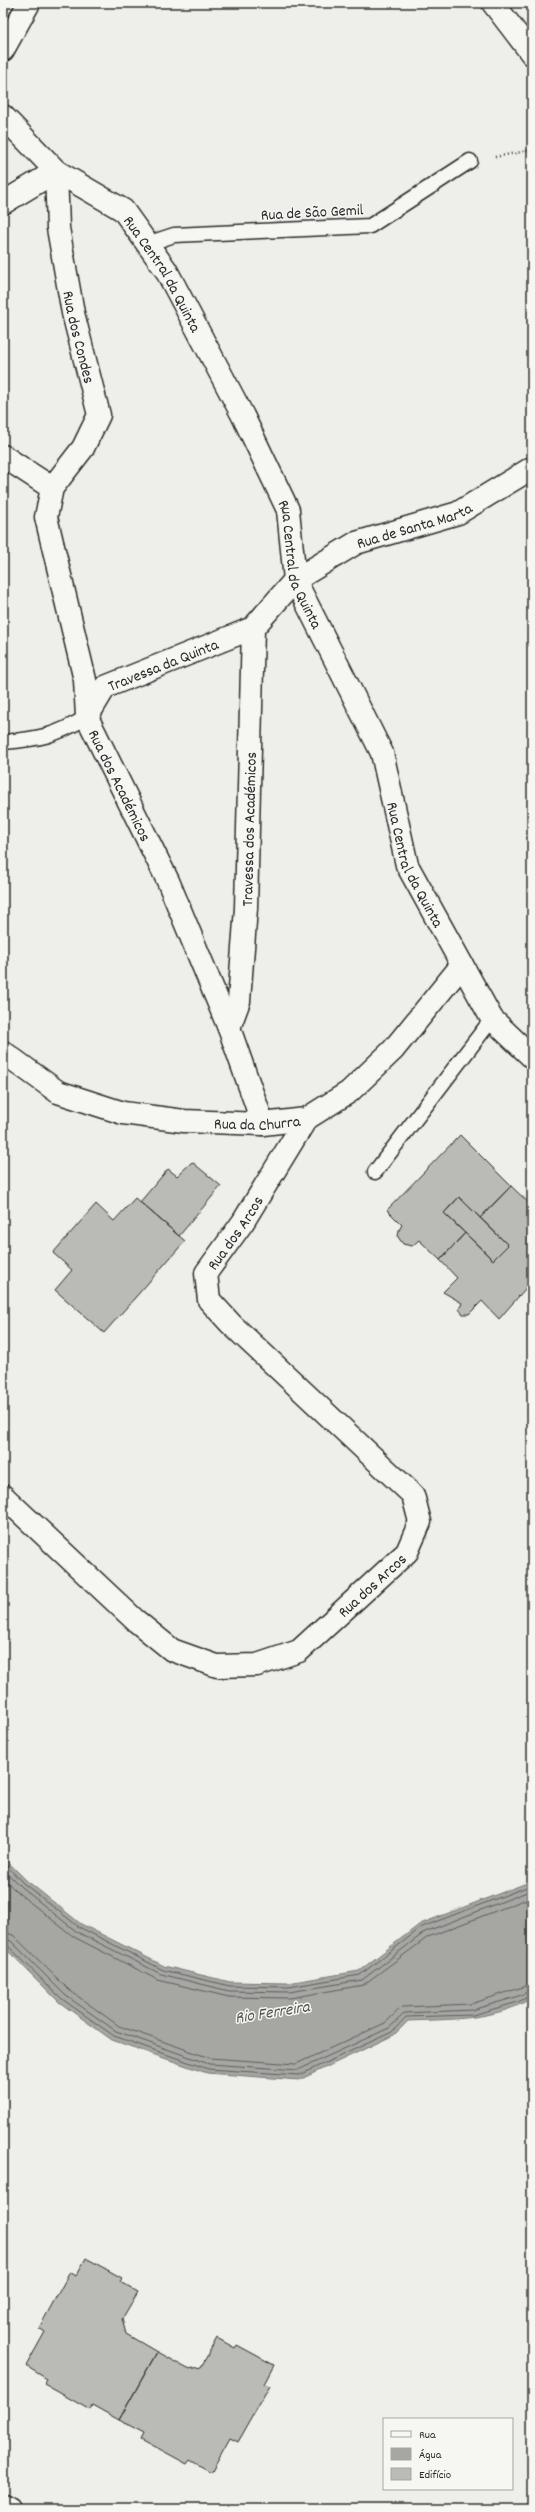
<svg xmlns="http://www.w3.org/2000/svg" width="535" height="2512" font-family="Dekko,sans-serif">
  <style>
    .water { fill: #a6a6a3; stroke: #757573 }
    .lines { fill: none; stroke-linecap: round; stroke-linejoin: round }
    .shore { stroke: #5c5c5b; stroke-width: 1 }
    .building { fill: #babab7; stroke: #2b2b2b }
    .service-casing { stroke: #2b2b2b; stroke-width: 17 }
    .minor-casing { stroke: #2b2b2b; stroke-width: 25 }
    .tertiary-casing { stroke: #2b2b2b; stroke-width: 25 }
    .primary-casing { stroke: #2b2b2b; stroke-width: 25 }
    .path { stroke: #2b2b2b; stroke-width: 2.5; stroke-dasharray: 1 3; stroke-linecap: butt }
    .service { stroke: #f6f6f2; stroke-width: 14 }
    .minor { stroke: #f6f6f2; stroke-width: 22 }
    .tertiary { stroke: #f6f6f2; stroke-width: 22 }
    .primary { stroke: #f6f6f2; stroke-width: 22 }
    .labels { text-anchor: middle; stroke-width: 3; stroke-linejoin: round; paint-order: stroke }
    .street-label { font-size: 16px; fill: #2b2b2b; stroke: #f6f6f2 }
    .water-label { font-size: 17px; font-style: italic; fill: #565655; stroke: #f6f6f2 }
  </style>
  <rect width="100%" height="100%" fill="#eeeeea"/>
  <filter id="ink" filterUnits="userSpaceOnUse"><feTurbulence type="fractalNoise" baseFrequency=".025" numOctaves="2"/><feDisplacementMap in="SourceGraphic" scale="8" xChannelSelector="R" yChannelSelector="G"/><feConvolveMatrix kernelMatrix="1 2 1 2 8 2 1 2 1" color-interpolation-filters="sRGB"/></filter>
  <g filter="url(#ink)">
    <path class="water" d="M3,1857L26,1880L81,1924L164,1966L230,1982L288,1983L359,1971L420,1924L532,1881V1998C494,2021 450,2019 408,2021L394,2035L299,2080L207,2073L112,2040L59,2002L3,1946Z"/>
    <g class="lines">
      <path class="shore" d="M3,1862L23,1883L79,1927L163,1970L230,1986L289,1987L360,1975L422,1927L532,1885
        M3,1869L21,1887L77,1932L161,1974L229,1991L289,1992L362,1980L425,1932L532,1890
        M3,1878L17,1892L74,1937L158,1980L229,1997L290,1998L363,1985L428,1937L532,1897
        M3,1932L13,1935L69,1990L119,2026L210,2058L296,2064L385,2023L402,2007L471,2004L532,1984
        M3,1938L11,1941L65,1995L116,2031L209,2064L298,2070L389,2028L405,2013L472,2010L516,1997L532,1990
        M3,1943L7,1945L62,1999L114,2036L208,2069L299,2075L392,2032L406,2017L473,2015L518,2002L532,1995"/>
    </g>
    <path class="building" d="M460,1135L511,1186L480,1218L459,1197L444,1213L465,1233L440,1260L419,1240L412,1246L403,1244L398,1237L399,1230L402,1225L387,1210Z
      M192,1162L221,1186L179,1236L140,1202L168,1169L177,1176Z
      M511,1186L532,1206V1281L499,1319L482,1301L469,1314H463L459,1309L462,1303L443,1292L457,1278L440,1260L465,1233L493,1260L508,1245L480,1218Z
      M459,1197L508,1245L493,1260L444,1213Z
      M135,1198L185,1241L104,1333L55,1290L72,1270L53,1253L96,1204L114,1221Z
      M86,2258L122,2278L120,2282L138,2292L122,2319L126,2334L157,2352L119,2420L92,2405L90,2410L44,2384L47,2379L26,2366L45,2332L39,2328L70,2272L76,2276Z
      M217,2338L235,2348L237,2345L274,2365L264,2384L270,2386L238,2442L230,2438L211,2472L190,2460L187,2464L141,2439L144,2433L119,2420L157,2352L188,2369L201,2367Z"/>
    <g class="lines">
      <g class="service-casing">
        <path id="service" d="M147,244L174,235L370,226L470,161
          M3,742C40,739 55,736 87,717
          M375,1172L492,1019"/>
      </g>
      <g class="minor-casing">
        <g id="minor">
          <path d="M3,50L29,3"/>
          <path id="s1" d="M3,116L56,171L123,210L166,270L243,416L288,510L295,580L382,753L407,865L492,1019L532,1057"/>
          <path id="s2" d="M56,171L58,228L73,313L99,415L83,448L52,488L46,517L85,680L87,717L168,881L229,1028L263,1124"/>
          <path d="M3,203L56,171"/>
          <path d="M3,456L52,488"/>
          <path id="s3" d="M87,717L105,687L253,628L295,580L356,543L458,513L532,468"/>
          <path id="s4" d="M229,1028L239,1001L246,908L253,628"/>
          <path id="s5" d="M3,1052L58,1092L123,1113L184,1121L263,1124L306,1119L349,1092L393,1050L462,965"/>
          <path id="s6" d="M3,1496L135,1620L172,1650L217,1666L257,1665L299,1651L407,1552L420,1522L413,1495L231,1324L209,1300L206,1273L243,1222L306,1119"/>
        </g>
      </g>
      <g class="tertiary-casing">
        <path id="tertiary" d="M493,3L532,54"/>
      </g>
      <g class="primary-casing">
        <path id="primary" d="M3,2506L9,2509"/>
      </g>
      <path class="path" d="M495,157L532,150"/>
      <use href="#service" class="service"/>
      <use href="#minor" class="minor"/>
      <use href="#tertiary" class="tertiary"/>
      <use href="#primary" class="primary"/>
    </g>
  </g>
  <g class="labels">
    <g class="street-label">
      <text transform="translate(312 211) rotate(-3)" y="6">Rua de São Gemil</text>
      <text dy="6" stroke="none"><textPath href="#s1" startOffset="229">Rua Central da Quinta</textPath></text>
      <text dy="6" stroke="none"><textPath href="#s2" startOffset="168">Rua dos Condes</textPath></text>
      <text dy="6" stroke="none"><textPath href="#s3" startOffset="390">Rua de Santa Marta</textPath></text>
      <text dy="6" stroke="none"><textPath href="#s1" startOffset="553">Rua Central da Quinta</textPath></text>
      <text dy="6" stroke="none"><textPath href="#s3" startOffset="97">Travessa da Quinta</textPath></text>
      <text dy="6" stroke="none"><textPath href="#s2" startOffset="646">Rua dos Académicos</textPath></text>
      <text dy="6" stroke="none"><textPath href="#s4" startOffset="201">Travessa dos Académicos</textPath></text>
      <text dy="6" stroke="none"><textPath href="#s1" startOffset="878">Rua Central da Quinta</textPath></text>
      <text dy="6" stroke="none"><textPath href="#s5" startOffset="271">Rua da Churra</textPath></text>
      <text dy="6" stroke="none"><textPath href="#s6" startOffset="927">Rua dos Arcos</textPath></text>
      <text dy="6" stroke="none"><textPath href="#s6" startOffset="459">Rua dos Arcos</textPath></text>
    </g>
    <g class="water-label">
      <text transform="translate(272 2011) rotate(-9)" y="6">Rio Ferreira</text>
    </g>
  </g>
  <rect width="535" height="2512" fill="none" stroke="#f6f6f2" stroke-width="16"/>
  <rect x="8" y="8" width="519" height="2496" fill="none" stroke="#2b2b2b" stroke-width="1.5" filter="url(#ink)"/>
  <rect x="383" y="2418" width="130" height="72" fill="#f6f6f2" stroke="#a5a5a2"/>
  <rect x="391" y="2431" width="20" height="6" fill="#f6f6f2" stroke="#a5a5a2"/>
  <text x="419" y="2438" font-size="12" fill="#2b2b2b">Rua</text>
  <rect x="391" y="2448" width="20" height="12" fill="#a6a6a3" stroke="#a5a5a2"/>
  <text x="419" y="2458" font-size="12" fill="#2b2b2b">Água</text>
  <rect x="391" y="2468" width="20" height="12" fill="#babab7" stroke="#a5a5a2"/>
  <text x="419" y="2478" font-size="12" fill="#2b2b2b">Edifício</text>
</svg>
